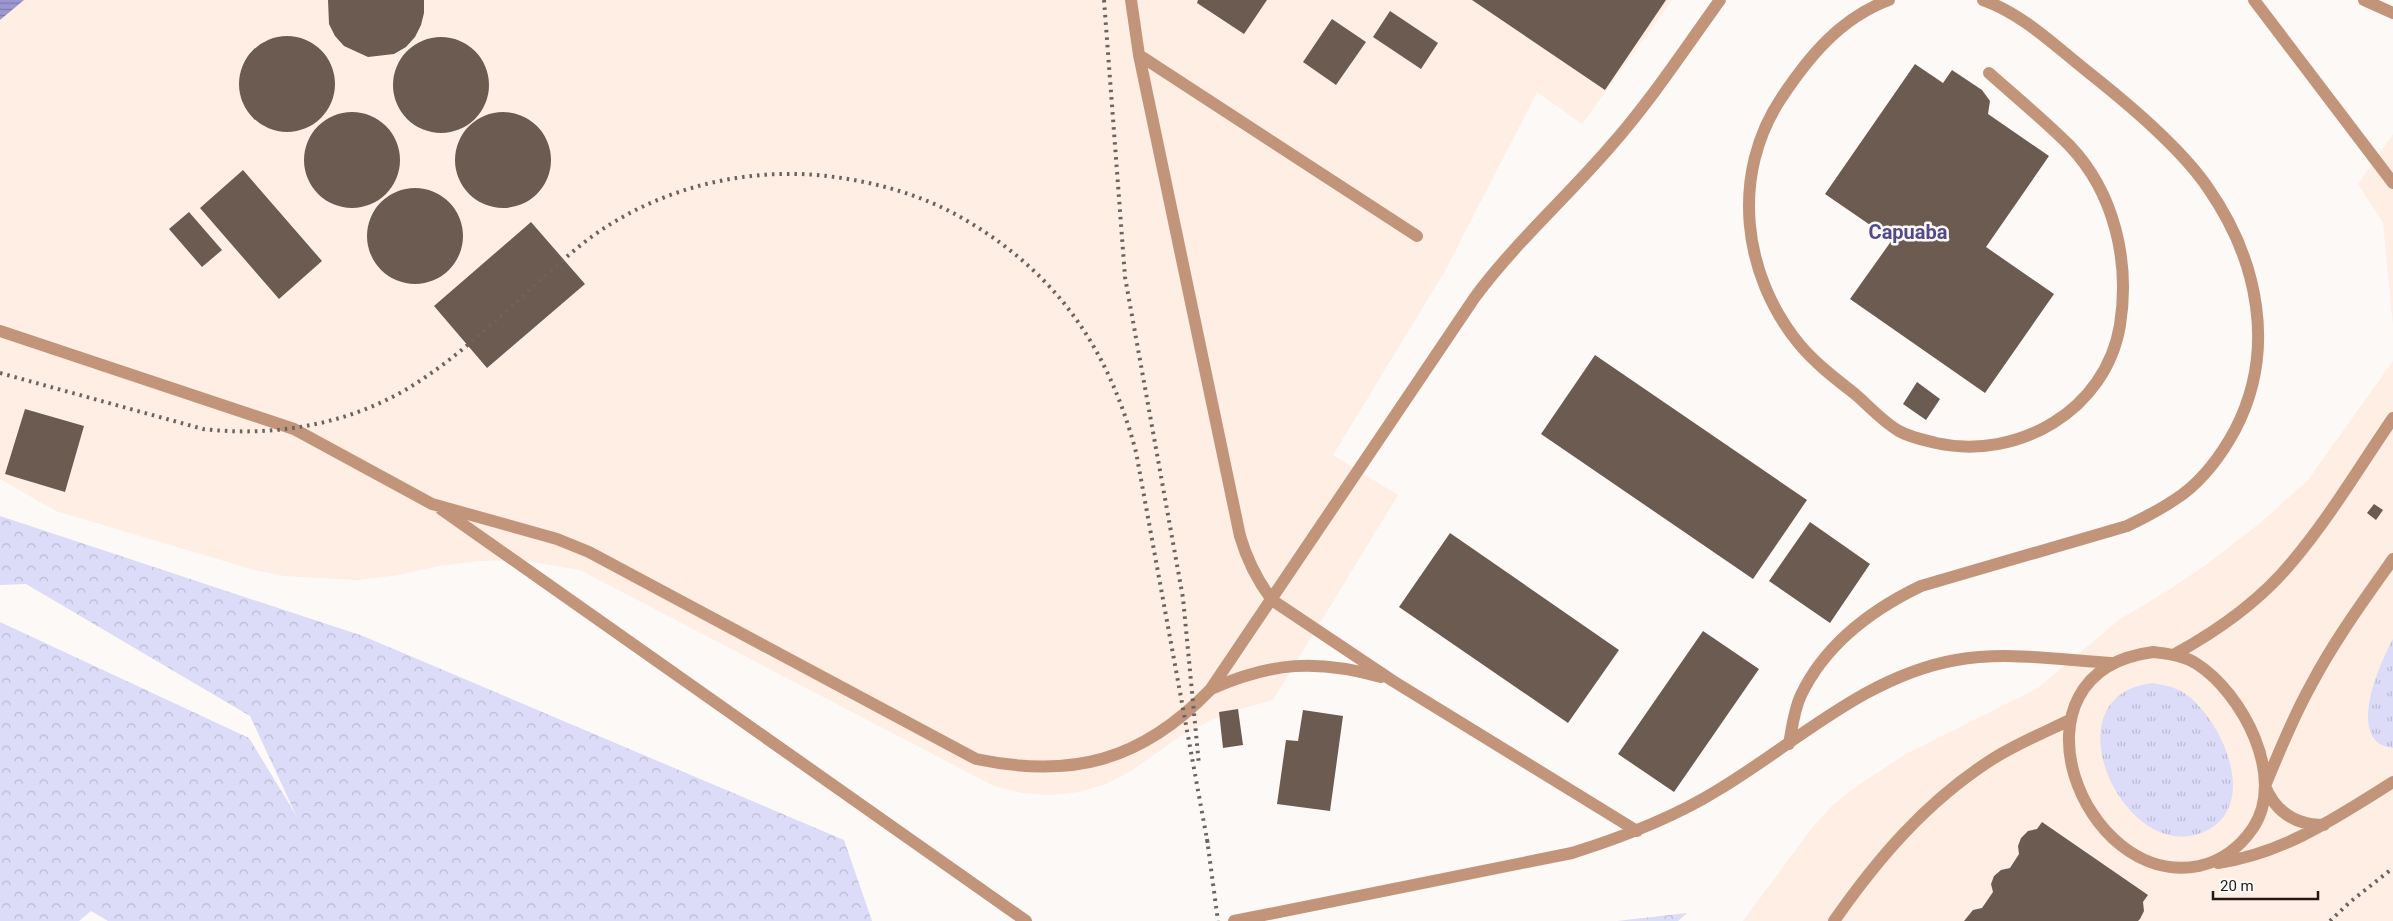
<svg xmlns="http://www.w3.org/2000/svg" width="2393" height="921" font-family="Roboto,sans-serif">
  <style>
    .built { fill: #feeee4 }
    .grass { fill: url(#grass-tufts) }
    .forest { fill: url(#forest-crowns) }
    .water { fill: url(#water-rules) }
    .building { fill: #6b5b51 }
    .lines { fill: none; stroke-linecap: round; stroke-linejoin: round }
    .minor { stroke: #c2957b; stroke-width: 12 }
    .rail { stroke: #6a6461; stroke-width: 4; stroke-dasharray: 2.5 5; stroke-linecap: butt }
    .labels { text-anchor: middle; stroke-width: 5; stroke-linejoin: round; paint-order: stroke }
    .quarter-label { font-size: 20px; font-weight: bold; fill: #534b89; stroke: #fdf9f7 }
  </style>
  <defs>
    <pattern id="grass-tufts" width="24" height="20" patternUnits="userSpaceOnUse" patternTransform="scale(1.25)"><rect width="24" height="20" fill="#dcdbf8"/><path d="M3 7l-1-3M5 7V3M7 7l1-3M15 17l-1-3M17 17v-4M19 17l1-3" fill="none" stroke="#bcbbd4"/></pattern>
    <pattern id="forest-crowns" width="20" height="18" patternUnits="userSpaceOnUse" patternTransform="scale(1.25)"><rect width="20" height="18" fill="#dcdbf8"/><path d="M2 6a3 3 0 1 1 6 0M12 15a3 3 0 1 1 6 0" fill="none" stroke="#bcbbd4"/></pattern>
    <pattern id="water-rules" width="6" height="5" patternUnits="userSpaceOnUse" patternTransform="scale(1.25)"><rect width="6" height="5" fill="#9c97d2"/><path d="M0 2.5h6" fill="none" stroke="#7f7aa9"/></pattern>
  </defs>
  <rect width="100%" height="100%" fill="#fdf9f7"/>
  <path class="built" d="M24,0H1672L1582,124L1537,92L1445,271L1333,455L1398,495L1273,700L1240,709L1209,721L1182,735L1131,771L1106,784L1079,792L1050,795L1022,793L994,786L580,570L520,560L479,561L439,566L399,575L358,580L284,576L251,569L56,511L0,479V20Z
    M2393,134V325L2383,223L2358,184Z
    M2393,361V921H1743L1811,829L1832,806L1857,786L1906,754L2038,688L2120,619L2164,593L2206,565L2259,524L2308,480Z"/>
  <path class="grass" d="M2393,639V748C2344,743 2380,662 2393,639Z
    M2153,683C2162,685 2171,686 2179,690C2219,711 2261,802 2208,830C2127,873 2043,695 2153,683Z"/>
  <path class="forest" d="M0,516L363,636L844,840L872,921H108L91,911L79,921H0V622L249,738L296,815L250,716L26,584L0,585Z
    M1687,913L1678,921H1617Z"/>
  <path class="water" d="M0,0H24L0,20Z"/>
  <path class="building" d="M328,0H424V13L421,25L415,37L406,47L394,54L368,57L344,46L335,36L329,24Z
    M1198,0H1267L1244,34L1197,3Z
    M1472,0H1666L1605,90Z
    M1390,11L1438,43L1421,69L1373,37Z
    M1332,19L1366,42L1336,85L1303,62Z
    M239 84a48 48 0 1 1 96 0a48 48 0 1 1-96 0Z
    M393 85a48 48 0 1 1 96 0a48 48 0 1 1-96 0Z
    M1915,64L1943,83L1952,70L1982,90L1990,101L1988,114L2049,156L1986,247L2054,294L1985,393L1850,299L1892,240L1825,194Z
    M455 160a48 48 0 1 1 96 0a48 48 0 1 1-96 0Z
    M304 160a48 48 0 1 1 96 0a48 48 0 1 1-96 0Z
    M243,170L322,261L279,299L200,208Z
    M367 236a48 48 0 1 1 96 0a48 48 0 1 1-96 0Z
    M189,212L222,250L202,267L169,229Z
    M531,222L585,284L487,368L434,306Z
    M1595,355L1807,500L1753,579L1541,434Z
    M1917,382L1940,399L1926,420L1903,404Z
    M25,409L84,426L65,492L5,474Z
    M2374,504L2383,510L2376,520L2367,513Z
    M1810,522L1870,564L1830,623L1769,581Z
    M1450,533L1619,650L1568,723L1399,607Z
    M1703,631L1759,669L1674,792L1618,754Z
    M1238,709L1243,745L1223,748L1219,712Z
    M1303,710L1343,716L1330,811L1277,804L1286,740L1298,741Z
    M2042,822L2148,895L2143,902L2144,911L2140,919L2138,921H1964L1973,910L1982,908L1993,892L1991,884L1994,876L2001,870L2010,868L2019,854L2018,846L2021,838L2028,831L2037,829Z"/>
  <g class="lines">
    <path class="minor" d="M1131,0L1139,55L1240,536C1247,560 1257,580 1272,600L1393,681L1637,831
      M1889,0C1841,18 1810,55 1782,97C1730,174 1742,275 1800,345C1816,364 1836,379 1855,394C1869,406 1883,422 1899,431C1909,437 1924,440 1936,443C2018,461 2106,410 2120,325C2130,262 2115,193 2069,145C2044,120 2016,97 1989,73
      M2254,0L2393,183
      M2364,0L2393,13
      M1139,55L1417,236
      M0,331L294,429L432,504L557,539L589,552L976,759C1072,779 1141,761 1210,690L1475,297C1515,243 1565,199 1609,148C1650,102 1684,50 1720,0
      M441,509L1026,921
      M2153,652C2168,654 2183,655 2197,664C2242,693 2287,777 2253,828C2240,847 2222,861 2199,866C2082,889 1999,672 2153,652Z
      M2175,654C2219,630 2260,601 2292,562C2330,517 2360,466 2393,418
      M1211,689C1272,662 1317,659 1381,677
      M1789,744C1792,728 1794,710 1801,695C1826,643 1871,610 1921,586L2127,526C2146,517 2165,507 2183,494C2204,478 2222,454 2235,430C2277,350 2258,260 2208,188C2181,148 2126,102 2088,72C2055,46 2023,14 1983,0
      M2324,825C2296,825 2276,813 2265,786C2279,752 2293,717 2311,685C2334,641 2364,600 2393,559
      M2218,863C2285,853 2337,817 2393,782
      M1234,921L1572,853C1623,837 1673,818 1718,790C1795,744 1865,676 1956,660C2006,651 2060,660 2111,663
      M1834,921C1878,858 1926,802 1991,760C2016,744 2043,733 2070,720"/>
    <path class="rail" d="M1104,0L1125,277L1183,598L1199,765
      M0,373L203,429C281,438 362,422 427,376C481,339 526,290 576,249C642,194 731,168 817,175C870,180 923,194 969,222C1060,277 1109,351 1136,452L1208,845
      M1207,839L1218,921
      M2330,921L2350,902L2393,868"/>
  </g>
  <g class="labels">
    <g class="quarter-label">
      <text x="1908" y="239">Capuaba</text>
    </g>
  </g>
  <path d="M2213 891v8h105v-8" fill="none" stroke="#201a16" stroke-width="2.5"/>
  <text x="2220" y="891" font-size="15" fill="#201a16" stroke="#fdf9f7" stroke-width="4" paint-order="stroke">20 m</text>
</svg>
